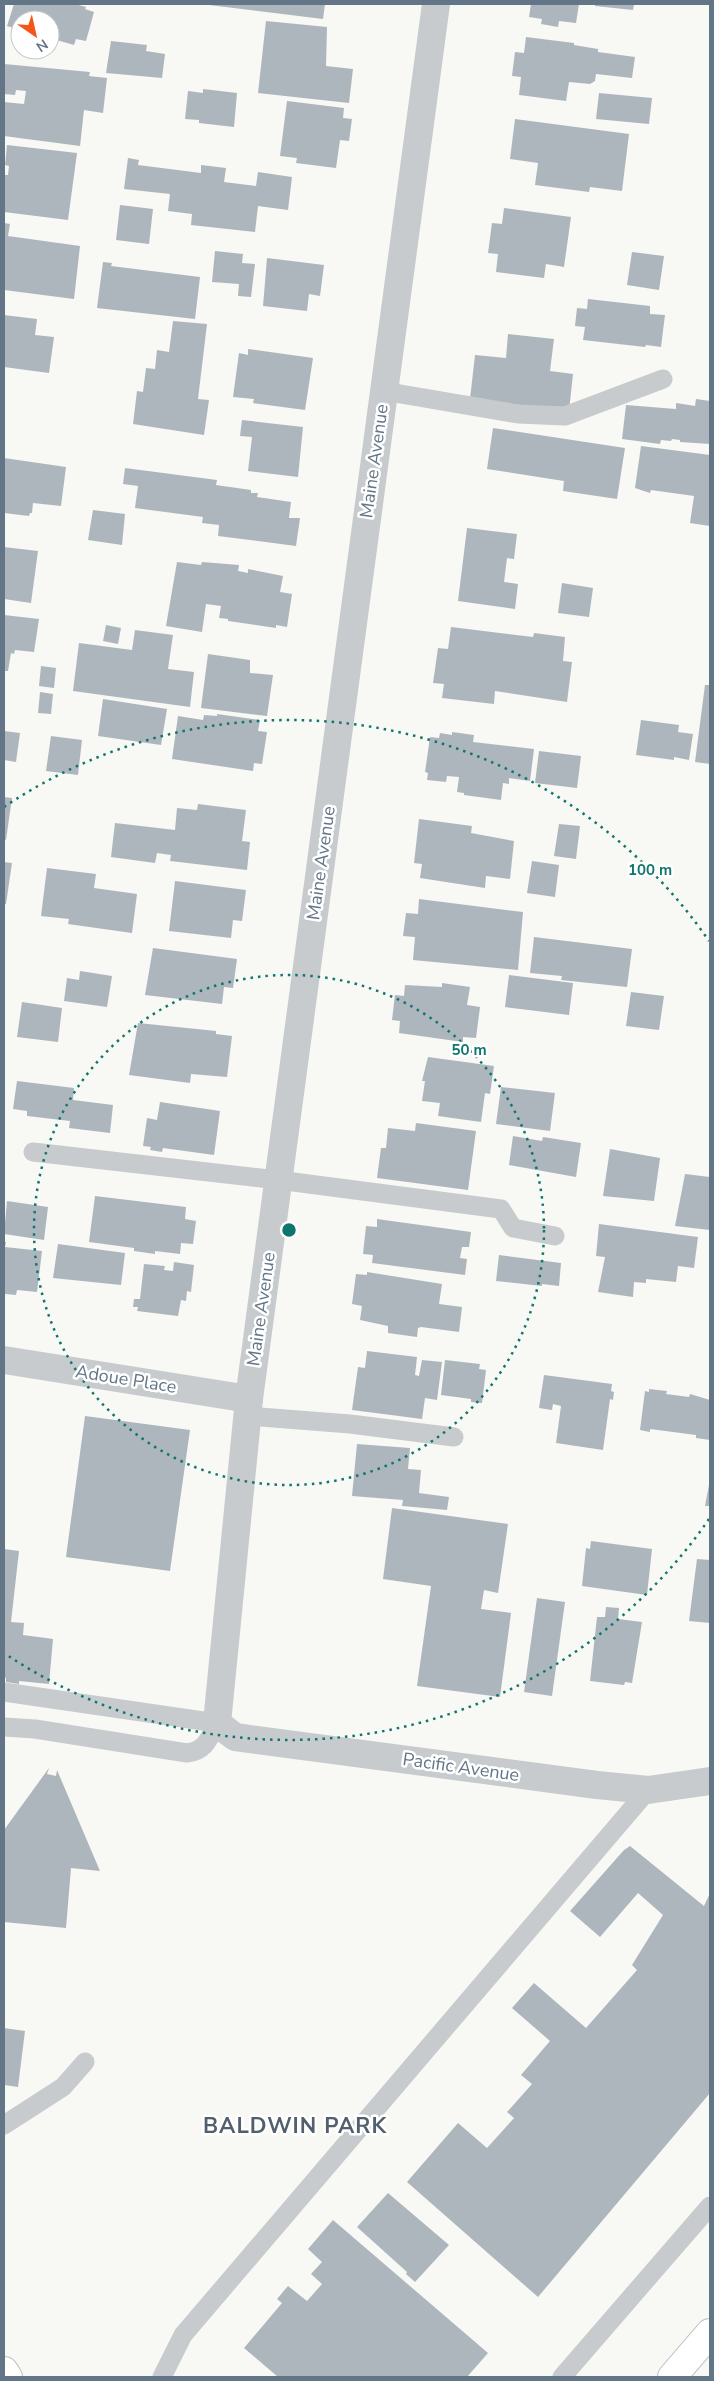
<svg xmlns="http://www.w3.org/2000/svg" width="714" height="2381" font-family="'Nunito Sans',sans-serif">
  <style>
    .building { fill: #aeb6bd }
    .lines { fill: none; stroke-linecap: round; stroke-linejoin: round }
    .secondary-casing { stroke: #b9bec3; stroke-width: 30 }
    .primary-casing { stroke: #babec2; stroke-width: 30 }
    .service { stroke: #c7cbce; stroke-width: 19 }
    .minor { stroke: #c7cbce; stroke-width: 28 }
    .tertiary { stroke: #c7cbce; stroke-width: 28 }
    .secondary { stroke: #fff; stroke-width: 28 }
    .primary { stroke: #fff; stroke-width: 28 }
    .ring { fill: none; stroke: #0f766e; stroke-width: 2.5; stroke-dasharray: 2.5 5 }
    .labels { text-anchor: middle; stroke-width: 5; stroke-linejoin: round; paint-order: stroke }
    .street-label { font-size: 18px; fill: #637688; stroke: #fff }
    .district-label { font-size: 22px; font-weight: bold; letter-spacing: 1px; fill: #52606d; stroke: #fff }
    .centre { fill: #0f766e; stroke: #fff; stroke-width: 2.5 }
    .ring-label { font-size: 15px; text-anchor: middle; font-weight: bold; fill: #0f766e; stroke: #fff; stroke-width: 5; stroke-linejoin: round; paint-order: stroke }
  </style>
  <rect width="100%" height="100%" fill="#f8f8f4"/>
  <path class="building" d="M14,4H75L86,7L85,9L94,12L86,41L76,39L74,45L53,39L50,46V20H20V30L7,26Z
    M201,4H325L323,19Z
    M531,4H579L576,23L559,21L558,27L541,24L542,19L529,17Z
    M595,4H634L633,10L595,6Z
    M266,21L327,27L326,66L353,69L349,103L258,93Z
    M526,37L574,43V45L598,49V52L635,57L632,78L596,74L595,81L590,84L569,82L566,101L519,95L521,77L512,76L515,52L524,53Z
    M111,41L147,45L146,51L165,54L162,78L106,73Z
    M4,64L90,72L89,76L107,78L103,113L84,110L80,146L4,136V102L24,104L26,91L16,90L15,95L4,94Z
    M203,89L237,93L234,127L199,123V120L185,119L188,91L203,93Z
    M599,93L652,98L649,124L596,119Z
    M287,101L344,108L343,118L352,119L349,141L340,140L336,168L296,163L297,158L280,156Z
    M515,119L629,134L622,191L590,187L589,192L535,185L538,163L510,159Z
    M7,145L77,153L68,220L4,212V175H8L9,166L5,165Z
    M128,158L139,160L138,165L201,173V165L226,168L224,182L256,186L258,172L292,177L288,210L258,206L255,232L191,225L192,214L168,211L170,194L124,189Z
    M120,205L153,209L149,244L116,240Z
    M504,208L571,217L564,267L546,264L544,278L496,272L498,254L488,253L492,223L502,224Z
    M4,223L10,224L8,236L80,246L74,299L4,290Z
    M215,251L243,254L242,263L255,264L251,297L238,296L239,284L212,282Z
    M632,252L664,256L659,290L627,285Z
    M267,258L324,265L320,296L309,294L307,311L263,306Z
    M103,262L112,263L111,266L200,277L195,319L97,308Z
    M588,299L650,306V314L665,315L661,347L646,345L645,347L583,340L585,327L575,326L577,308L587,309Z
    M4,315L37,319L35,335L54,337L49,373L4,367Z
    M173,321L207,324L198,399L209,400L204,435L133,424L137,391L143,392L146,368L155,369L157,350L169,352Z
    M508,334L554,339L550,371L573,374L569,411L470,399L475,355L506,358Z
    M248,349L313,358L305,410L253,403L254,399L233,397L239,353L248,355Z
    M696,399L710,401V444L680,442V440L672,439L671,441L661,440L660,444L622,439L626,405L676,409V403L695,406Z
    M242,420L303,427L298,477L248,471L252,437L240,436Z
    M493,428L625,448L617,499L563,491L564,481L487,469Z
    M641,446L710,455V526L690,523L694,496L651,490L650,493L635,488Z
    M4,458L66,467L61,506L33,503L32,513H30L29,516L4,513Z
    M125,468L217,480L216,485L251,490V493H258L257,497L291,502L289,518H300L296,546L218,536L219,525L202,523L203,517L135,508L138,486L123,484Z
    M93,510L125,514L122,545L88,540Z
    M467,528L517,534L514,559L507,558L504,582L518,584L515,609L458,601Z
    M4,547L38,551L31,603L4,599Z
    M177,562L201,565L202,562L239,565L238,571L248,573V569L283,576L280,592L292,594L287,627L276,625V628L228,621V619L219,618L221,606L206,604L202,632L166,626Z
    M562,583L593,588L589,617L558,613Z
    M4,615L39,619L34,652L15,650L14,654L11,653L8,671H4Z
    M106,625L121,628L118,644L103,641Z
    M451,627L533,637L534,633L565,637L563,661L572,662L567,702L495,691L494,704L442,698L444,684L433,683L438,648L448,649Z
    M135,630L173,635L168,669L194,672L190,707L73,691L79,643L132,650Z
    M208,654L250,660V673L273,675L267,716L201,708Z
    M41,666L56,668L54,688L39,686Z
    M705,685H710V764L695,762Z
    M40,692L53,694L51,714L38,713Z
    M103,699L167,709L161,745L98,736Z
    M217,714L260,720L258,731L267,732L262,764L254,763L253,771L172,759L178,716L203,720L204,715L217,716Z
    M641,720L679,725L678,732L693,734L689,760L674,757V760L636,755Z
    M4,731L20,733L16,762L4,760Z
    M452,732L474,735L473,742L534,749L530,781L509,778V784L503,783L501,800L464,795V793L457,792L459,777L447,776L446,782L427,780L428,773L425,772L430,737L439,738L440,733L452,735Z
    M51,736L82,740L78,775L46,771Z
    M539,751L581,756L577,788L535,783Z
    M4,797L12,798L6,840L4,839Z
    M198,804L246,810L242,841L250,842L247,870L170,861L171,855L157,853L155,863L111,857L115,823L175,830L177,808L197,810Z
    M419,819L472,826L471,833L514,841L510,879L486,876L485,888L420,878L422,864L414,863Z
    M559,824L580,826L576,859L554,856Z
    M532,861L559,865L555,897L527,893Z
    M4,862L12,863L6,904H4Z
    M47,868L96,874L94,888L137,894L132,933L68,924L69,919L41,916Z
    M175,881L246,890L242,921L233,920L231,938L169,931Z
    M419,899L523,912L518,970L413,960L415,937L403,936L406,913L418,914Z
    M534,937L632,949L627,987L561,980L562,976L530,973Z
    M153,948L237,959L233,988L224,987L222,1004L145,995Z
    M80,971L112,976L107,1007L64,1001L67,978L79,980Z
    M509,975L573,983L569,1015L505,1007Z
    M442,983L470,987L467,1005L480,1007L476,1038L463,1037V1042L399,1033L400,1021L392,1020L395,995L404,996L405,985L442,987Z
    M631,992L664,996L659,1030L626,1026Z
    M22,1002L62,1008L58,1042L17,1037Z
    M138,1023L216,1031V1034L232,1036L227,1077L191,1074L190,1083L129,1075Z
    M428,1057L494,1066L490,1094L485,1093L481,1122L438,1116L440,1103L422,1101L425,1081H422Z
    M17,1081L74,1088L73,1100L113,1105L110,1133L69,1128L70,1121L27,1116V1111L13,1109Z
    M501,1087L555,1093L550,1131L496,1124Z
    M160,1102L220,1111L214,1155L163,1148L162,1152L150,1150L151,1147L143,1146L147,1118L157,1120Z
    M416,1123L476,1131L468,1190L377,1178L381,1148H386L388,1128L415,1131Z
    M513,1136L542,1141L543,1137L581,1143L576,1177L509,1165Z
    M610,1149L660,1158L654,1201L603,1196Z
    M685,1174L710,1177V1230L675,1226Z
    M95,1196L186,1207L185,1219L196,1221L193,1244L181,1243L180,1254L155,1251V1254L134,1251V1248L89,1242Z
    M7,1201L48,1207L44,1240L4,1234Z
    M377,1219L471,1232L469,1247H462L460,1258L467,1259L465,1275L372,1263L373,1255L363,1254L366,1226L377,1227Z
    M599,1224L698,1237L694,1268L678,1266L676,1282L646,1279V1283L634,1282L633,1297L598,1292L605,1257L596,1256Z
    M4,1242H6L5,1247L42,1251L37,1292L17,1290L16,1295L5,1294Z
    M58,1244L125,1253L121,1285L53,1278Z
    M499,1255L561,1263L559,1286L542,1284V1286L496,1281Z
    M174,1262L194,1265L191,1292L187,1291L186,1301L181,1300L178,1316L137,1311L138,1307H133L134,1299H140L144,1264L165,1266L164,1270L173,1271Z
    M367,1272L442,1284L439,1304L462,1307L459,1332L421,1327L418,1328L417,1337L388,1333V1326L360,1320L362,1306L352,1304L356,1274L367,1275Z
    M367,1351L417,1357L415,1375L419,1376L422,1360L442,1362L437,1400L425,1398L422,1419L352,1410L358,1367L365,1368Z
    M445,1360L480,1364L479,1369L486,1370L482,1403L471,1402V1399L441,1395Z
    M544,1375L612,1384L611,1391L614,1392L613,1400L610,1399L603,1450L556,1443L561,1406L553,1404L552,1410L539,1408Z
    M649,1389L667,1391L666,1394L689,1397L690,1394L710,1400V1440L696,1438V1435L650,1429V1432L640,1430L645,1391L649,1392Z
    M85,1416L190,1430L170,1571L66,1557Z
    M357,1444L410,1448L408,1469L421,1470L419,1493L449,1497L447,1510L402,1506L403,1500L352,1496Z
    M709,1485H710V1506H705Z
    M392,1508L508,1524L498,1593L484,1590L481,1609L511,1613L500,1697L417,1686L431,1586L383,1579Z
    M591,1541L652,1549L647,1595L582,1586L586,1548L590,1549Z
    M4,1549L19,1551L11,1622L24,1623L23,1635L53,1639L49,1684L19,1681V1684L6,1682V1678L4,1677Z
    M697,1559L710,1560V1623L689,1621Z
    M537,1598L565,1602L552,1696L524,1692Z
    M606,1607L619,1608L618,1619L642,1622L632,1683L625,1682L624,1685L590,1681L597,1617H605Z
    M49,1768L47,1774L56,1776L57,1770L100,1871L71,1868L66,1928L4,1922V1830Z
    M630,1846L704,1906L710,1893V2093L538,2297L407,2182L458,2123L487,2148L514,2118L507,2112L532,2084L521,2075L550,2041L512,2008L534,1983L586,2028L637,1970L632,1965L663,1915L638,1893L600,1937L570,1911L624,1850Z
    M4,2028L25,2031L18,2087L4,2085Z
    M388,2193L449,2245L415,2282L406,2274L407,2272L357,2227Z
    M333,2220L488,2353L467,2377H278L244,2348L282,2303L277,2299L288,2286L307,2301L322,2284L311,2274L322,2262L308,2249Z"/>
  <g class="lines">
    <g class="secondary-casing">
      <path id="secondary" d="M4,2371L8,2377"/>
    </g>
    <g class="primary-casing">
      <path id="primary" d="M672,2377L710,2333"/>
    </g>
    <path class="service" d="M383,391L518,414L565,416L663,379
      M33,1152L278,1180L501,1209L513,1228L555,1236
      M247,1416L350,1424L454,1437
      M4,1692L217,1723C209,1739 205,1751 187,1753L35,1729L4,1727
      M4,2125L63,2087L85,2062
      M162,2377L183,2335L648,1790
      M562,2377L710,2206"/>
    <path class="minor" d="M4,1360L249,1399"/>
    <path class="tertiary" d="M436,4L249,1399L217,1723L235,1737L597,1785L648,1790L710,1781"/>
    <use href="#secondary" class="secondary"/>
    <use href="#primary" class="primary"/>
  </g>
  <g class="ring">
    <circle cx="289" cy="1230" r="255"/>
    <path d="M709 1519A510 510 0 0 1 4 1653M4 807A510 510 0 0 1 709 941"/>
  </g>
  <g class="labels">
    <g class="street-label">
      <text transform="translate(374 461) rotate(-82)" y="6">Maine Avenue</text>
      <text transform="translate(321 863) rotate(-82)" y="6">Maine Avenue</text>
      <text transform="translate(261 1309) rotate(-82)" y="6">Maine Avenue</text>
      <text transform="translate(126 1379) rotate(9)" y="6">Adoue Place</text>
      <text transform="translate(461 1767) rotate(8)" y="6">Pacific Avenue</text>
    </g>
    <g class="district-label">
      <text x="295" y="2133">BALDWIN PARK</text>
    </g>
  </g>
  <circle cx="289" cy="1230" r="8" class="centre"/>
  <g class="ring-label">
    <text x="650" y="875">100 m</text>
    <text x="469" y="1055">50 m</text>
  </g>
  <rect width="714" height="2381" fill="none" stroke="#637688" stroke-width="10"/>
  <g transform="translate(35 35) rotate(146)"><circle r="24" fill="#ffffff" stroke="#c1c8cf"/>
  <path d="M0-4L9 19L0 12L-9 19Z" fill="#f55617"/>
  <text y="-8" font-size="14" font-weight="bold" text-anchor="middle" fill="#637688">N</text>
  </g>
</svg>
